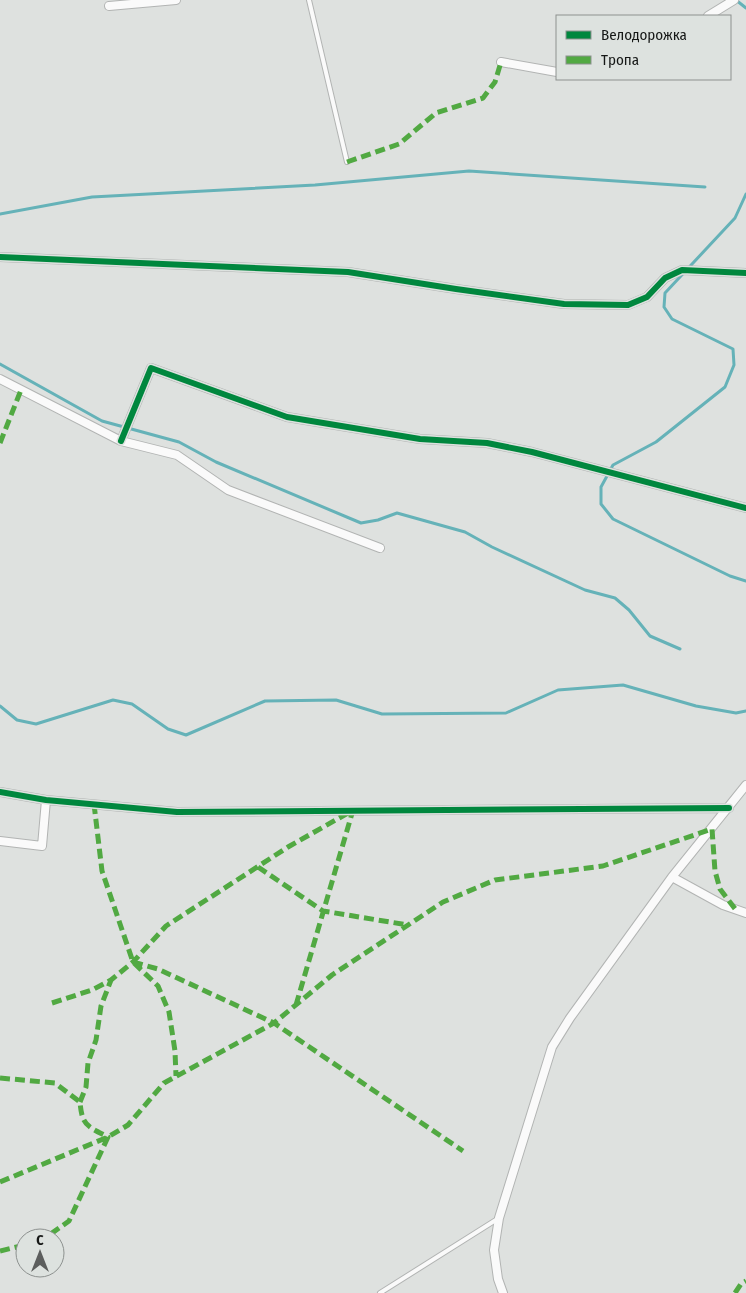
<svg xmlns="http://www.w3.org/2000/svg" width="746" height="1293" font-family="'Fira Sans Condensed',sans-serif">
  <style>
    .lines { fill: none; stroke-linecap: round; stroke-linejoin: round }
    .stream { stroke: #65b2b8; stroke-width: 3 }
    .service-casing { stroke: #b2b4b3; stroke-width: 6 }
    .minor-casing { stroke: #b2b4b3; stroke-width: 10 }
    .service { stroke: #fafafa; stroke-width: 4 }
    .minor { stroke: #fafafa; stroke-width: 8 }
    .quiet { stroke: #51a942; stroke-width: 5; stroke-dasharray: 10 5; stroke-linecap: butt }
    .cycleway-casing { stroke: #dde2df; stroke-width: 9 }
    .cycleway { stroke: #00873e; stroke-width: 6 }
  </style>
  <rect width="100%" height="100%" fill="#dee1df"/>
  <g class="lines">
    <path class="stream" d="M736,0L746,8
      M746,194L735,218L665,293L664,307L672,319L733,349L734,365L725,387L656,442L613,465L601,487V504L613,519L730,576L746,581
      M0,214L92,197L315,185L469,171L705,187
      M0,364L102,421L179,442L216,462L361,523L378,520L397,513L465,532L492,547L585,590L615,598L629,610L650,636L680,649
      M0,706L17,720L36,724L113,700L132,704L168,729L186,735L265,701L336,700L382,714L506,713L558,690L623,685L696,706L736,713L746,711"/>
    <g class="service-casing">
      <path id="service" d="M309,0L347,162
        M380,1293L499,1218"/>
    </g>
    <g class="minor-casing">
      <path id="minor" d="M109,6L176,0
        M708,16L734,0
        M501,62L557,72
        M0,257L348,272L456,289L564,304L628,305L647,297L665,278L682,270L746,273
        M0,379L121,441L177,455L228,490L380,548
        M121,441L151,368L287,417L420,439L487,443L532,452L746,508
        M0,792L46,800L177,812L729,808
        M0,841L42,846L46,800
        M672,877L723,905L746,913
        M503,1293L498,1279L494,1250L499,1218L552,1047L570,1018L672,877L746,785"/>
    </g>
    <use href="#service" class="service"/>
    <use href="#minor" class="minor"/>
    <path class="quiet" d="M347,162L399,144L436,113L483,98L495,82L501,62
      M0,443L21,390
      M94,804L102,871L133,962L158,986L169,1012L175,1051L176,1076
      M258,867L323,911L408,925
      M133,962L158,969L274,1023L463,1151
      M52,1003L92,990L111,980L133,962L166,926L288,847L348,813
      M296,1005L353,810
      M0,1078L55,1083L80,1102C82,1126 87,1126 108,1137L69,1221L45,1238
      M80,1102L86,1087L88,1063L96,1040L101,1006L111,980
      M0,1182L108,1137L128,1125L164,1083L274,1023L332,975L443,902L495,880L603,866L712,829L715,871L720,889L736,910
      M0,1251L25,1245
      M735,1293L741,1284L746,1281"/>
    <g class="cycleway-casing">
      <path id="cycleway" d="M0,257L348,272L456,289L564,304L628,305L647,297L665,278L682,270L746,273
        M121,441L151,368L287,417L420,439L487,443L532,452L746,508
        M0,792L46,800L177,812L729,808"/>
    </g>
    <use href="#cycleway" class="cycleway"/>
  </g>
  <rect x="556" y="15" width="175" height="65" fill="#dde2df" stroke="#8d918f"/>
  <rect x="566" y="31" width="25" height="8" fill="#00873e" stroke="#8d918f"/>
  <text x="601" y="40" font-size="15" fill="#161817">Велодорожка</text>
  <rect x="566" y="56" width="25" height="8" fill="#51a942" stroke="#8d918f"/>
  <text x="601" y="65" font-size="15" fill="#161817">Тропа</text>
  <g transform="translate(40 1253)"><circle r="24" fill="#dde2df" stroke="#8d918f"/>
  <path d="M0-4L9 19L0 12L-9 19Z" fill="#5c5e5d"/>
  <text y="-8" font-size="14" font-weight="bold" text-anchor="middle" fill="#161817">С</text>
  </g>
</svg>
